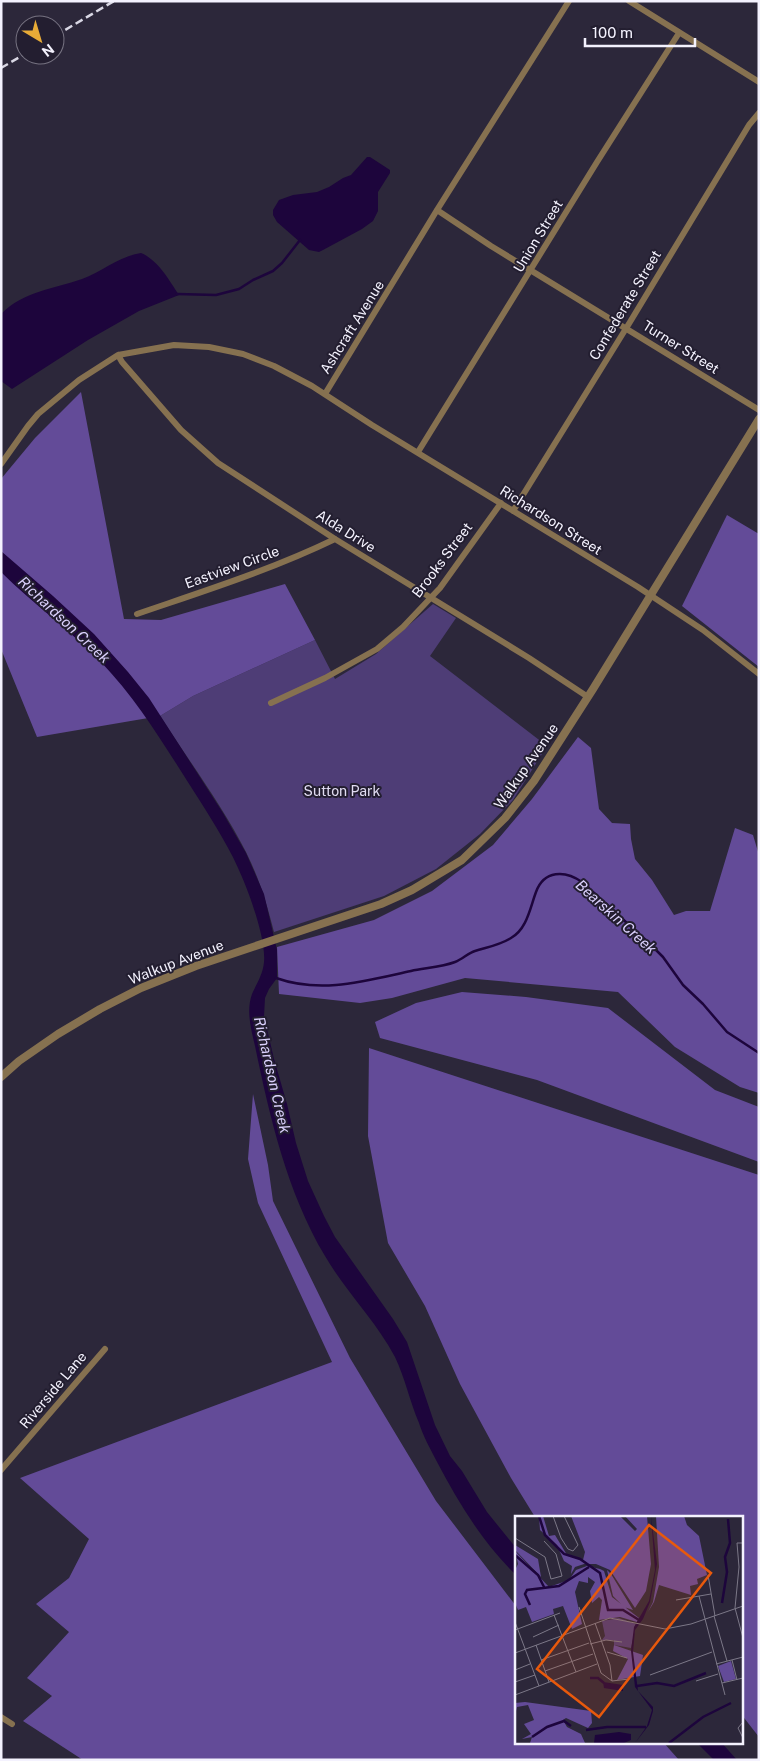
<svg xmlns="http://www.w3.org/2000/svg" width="760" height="1761" font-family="'Public Sans',sans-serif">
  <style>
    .green { fill: #4e3d76 }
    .forest { fill: #634b98 }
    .water { fill: #1d053c }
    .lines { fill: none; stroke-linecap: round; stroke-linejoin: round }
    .stream { stroke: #1d053c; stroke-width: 2.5 }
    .minor { stroke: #867150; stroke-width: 6 }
    .tertiary { stroke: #867150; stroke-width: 8 }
    .rail { stroke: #d9d7e4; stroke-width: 2.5; stroke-dasharray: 8 4; stroke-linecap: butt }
    .labels { text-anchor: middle; stroke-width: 4; stroke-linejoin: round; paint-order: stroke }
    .street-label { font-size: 14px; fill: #f4f2fe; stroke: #231e30 }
    .park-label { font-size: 14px; fill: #e1dcf2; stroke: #231e30 }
    .water-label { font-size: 15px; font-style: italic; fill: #dad0fc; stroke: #231e30 }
    .inset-river { fill: none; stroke: #1d053c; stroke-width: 2.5 }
    .inset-road { fill: none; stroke: #7c7888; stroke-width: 1 }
    .view { fill: #e8590c; fill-opacity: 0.15; stroke: #e8590c; stroke-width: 2.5 }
    .inset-edge { fill: none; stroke: #f4f2fe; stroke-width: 2.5 }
  </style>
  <rect width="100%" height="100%" fill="#2c273a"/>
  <path class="green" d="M433,604L456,618L430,656L547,746L513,800L480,834L436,869L384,896L274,932C267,904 259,878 246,852C222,805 189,761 160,716L193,696L315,640L335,679L376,654Z"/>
  <path class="forest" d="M81,392L124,619L161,620L285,584L315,640L193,696L160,716L37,737L1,649V479L35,438Z
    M727,515L759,534V667L682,606Z
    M578,737L591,748L599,809L612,823L630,824L631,839L635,859L652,880L674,915L686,911H710L735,828L753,835L759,855V1093L740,1087L675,1047L618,992L465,978L392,998L360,1003L279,994L277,947L374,920L432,891L493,845L532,799Z
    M462,992L526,997L608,1008L715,1090L759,1107V1162L537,1080L380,1038L375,1022L416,1003Z
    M369,1048L759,1175V1737L741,1714V1517H535L511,1478L460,1384L425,1306L388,1243L368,1136Z
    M253,1094L268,1165L273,1201L350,1358L436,1501L516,1606V1742H663L679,1760H83L23,1721L52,1696L27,1678L69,1632L36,1604L69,1578L89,1539L20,1478L332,1362L258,1203L248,1159Z"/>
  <path class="water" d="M367,157H370L390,170V173L378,192V211L373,221L362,229L323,250L319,252L309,250L277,222L273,215V210L279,200L293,195L317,192L329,187L343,178L351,175Z
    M141,253C158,260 169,280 179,295L139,311L88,340L12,389L1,381V314C24,291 53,289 82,279C102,272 119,256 141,253Z
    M1,551L53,596L94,634L128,672L149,698L223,813L246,853L264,894L277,950V978L269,989L265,998L264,1016L274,1059L287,1104L296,1143L308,1181L324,1216L335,1237L393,1319L407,1342L435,1425L450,1456L462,1471L487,1512L516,1548V1575C482,1542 458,1502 436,1460C430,1448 423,1436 419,1423C410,1402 405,1378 395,1357C376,1321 346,1292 325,1256C287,1192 270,1118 255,1046C251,1029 246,1011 252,994C257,983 263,974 264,962C266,940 251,898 242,877C231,850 215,825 200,801C169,753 141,704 101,662C70,630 33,604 1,572Z
    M696,1742H721L737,1760H714Z"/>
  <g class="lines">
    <path class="stream" d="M177,294L216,295L239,289L253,280L273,271L282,263L300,240
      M276,978C321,994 365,981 411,971C425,968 442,967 455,962C463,959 468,953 475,951C488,947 500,945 511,938C527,929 530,908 536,892C544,870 565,870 582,882L650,944L663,957L683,985L703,1004L727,1032L759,1053"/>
    <path class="minor" d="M629,1L759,82
      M437,210L491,246L759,410
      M118,355L122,362L181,430L218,463L335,539L529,658L588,697
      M325,394L437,210L569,1
      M418,452L597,162L679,33
      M1,464L28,426L38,414L79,380L118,355L174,345L209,347L243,354L274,366L312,386L372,425L638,587L703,630L759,674
      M513,511L630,322L749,125L759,113
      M137,614C204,591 271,570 335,539
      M271,703L325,678L377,649L403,627L440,588L501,503
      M1,1470L105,1349
      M1,1717L12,1724"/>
    <path class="tertiary" d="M1,1077L19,1061L58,1034L100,1009L141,988L196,966L381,904L412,890L462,860L505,818L534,781L593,689L759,419"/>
    <path class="rail" d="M55,36L114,1
      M1,68L25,54"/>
  </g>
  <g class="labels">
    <g class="street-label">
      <text transform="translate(538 236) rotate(-59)" y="5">Union Street</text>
      <text transform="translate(625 305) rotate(-59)" y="5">Confederate Street</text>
      <text transform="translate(352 327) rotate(-58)" y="5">Ashcraft Avenue</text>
      <text transform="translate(681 347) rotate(32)" y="5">Turner Street</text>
      <text transform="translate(551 520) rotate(32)" y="5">Richardson Street</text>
      <text transform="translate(346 531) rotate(32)" y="5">Alda Drive</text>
      <text transform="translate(442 560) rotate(-53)" y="5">Brooks Street</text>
      <text transform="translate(232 567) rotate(-20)" y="5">Eastview Circle</text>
      <text transform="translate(526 766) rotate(-55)" y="5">Walkup Avenue</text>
      <text transform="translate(176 962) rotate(-21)" y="5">Walkup Avenue</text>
      <text transform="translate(53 1390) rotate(-50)" y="5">Riverside Lane</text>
    </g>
    <g class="park-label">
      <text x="342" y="796">Sutton Park</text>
    </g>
    <g class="water-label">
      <text transform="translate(64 620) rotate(43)" y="5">Richardson Creek</text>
      <text transform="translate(616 917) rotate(42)" y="5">Bearskin Creek</text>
      <text transform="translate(272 1075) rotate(77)" y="5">Richardson Creek</text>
    </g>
  </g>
  <g transform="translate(515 1516)">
    <rect width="228" height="228" fill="#2c273a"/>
    <path d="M104,102L121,108L116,132L99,129V124H87L90,120L87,105Z" fill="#4e3d76"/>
    <path d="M24,0H28L34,20L40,19L52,39L68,44L70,36L56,0H105L120,15L122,13L110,0H132L136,48L131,75L120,92L95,54L81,48H69L60,51L56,58L57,50L49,45L42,29L25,14ZM141,0H169L172,9L184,20L192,59L182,63L183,68L175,70L176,79L144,69L139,86L133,96L138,86L144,51ZM0,29L23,43L26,61L0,34ZM0,35L34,71L54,64L61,54L72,50L85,53L89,55L97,81L124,102L122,106L105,101L84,104L87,84L84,81L77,87L75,75L80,66L73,61V67L64,65L60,76L67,108L57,113L48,90L38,93L39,98L17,106L11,91L3,94L0,87V54L3,48ZM92,54L96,58L118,94L109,91L98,80ZM99,129L128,139L125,160L102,164L113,143L98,135ZM216,145L221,163L209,166L203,150ZM10,186L76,195L77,207L73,212L51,202L48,204L52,211L66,218L70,227H15L17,221L7,223L16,218L9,208L19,204L13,189L2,191L1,195L0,187Z" fill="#634b98"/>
    <path d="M136,0L142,48L135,86L128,103L120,114L118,136L123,175L138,191V195L134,209L120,227L132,210L137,194L120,171L116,135L119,111L134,85L140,54ZM88,166L108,169V175L89,172ZM104,216L116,218V224L109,227H79L80,219Z" fill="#1d053c"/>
    <path class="inset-river" d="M24,0L30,19L49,38L65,43L85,57L93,94H108L124,104M0,39L23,59L29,71M207,87L212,56L210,41L215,27L213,3M15,89L10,78L12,74L44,70L74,51M75,162H83L89,167M122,170L142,167L159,170L191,157M71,214L92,211H131M17,221L32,211L49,205L56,210M154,227L188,201L216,187"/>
    <path class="inset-road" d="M38,0L46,22L53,33L58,35L63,29L49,0M0,22L30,41L36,63L47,60L41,38L29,25M228,27H222L224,51L220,92L228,122M193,59L200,100M184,80L210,179M161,84L196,78M64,91L86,157L97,165L114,163M39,99L61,156M199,100L212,145M0,106L24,170M80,107L95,149L97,165M0,114L45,97M18,121L44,109M75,128L91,124L107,126M21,129L34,166M92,136L112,142M0,137L95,102L150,113L176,108L228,90M26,144L74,127M217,144L222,164M201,148L228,141M0,154L15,148M30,155L78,138M135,159L197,136M181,165L203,158M0,166L20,159M207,167L228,162M0,179L82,148M228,206L223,212L228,222"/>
    <path class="view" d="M134,9L196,57L84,201L22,153Z"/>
    <rect width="228" height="228" class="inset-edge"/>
  </g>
  <rect width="760" height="1761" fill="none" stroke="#f4f2fe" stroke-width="5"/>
  <g transform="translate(40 40) rotate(142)"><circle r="24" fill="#231e30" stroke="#777382"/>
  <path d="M0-4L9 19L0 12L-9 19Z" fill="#e8ab37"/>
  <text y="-8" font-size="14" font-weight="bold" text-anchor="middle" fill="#f4f2fe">N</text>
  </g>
  <path d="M585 38v8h110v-8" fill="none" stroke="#f4f2fe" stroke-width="2.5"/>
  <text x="592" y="38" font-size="15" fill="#f4f2fe" stroke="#231e30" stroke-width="4" paint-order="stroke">100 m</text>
</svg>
